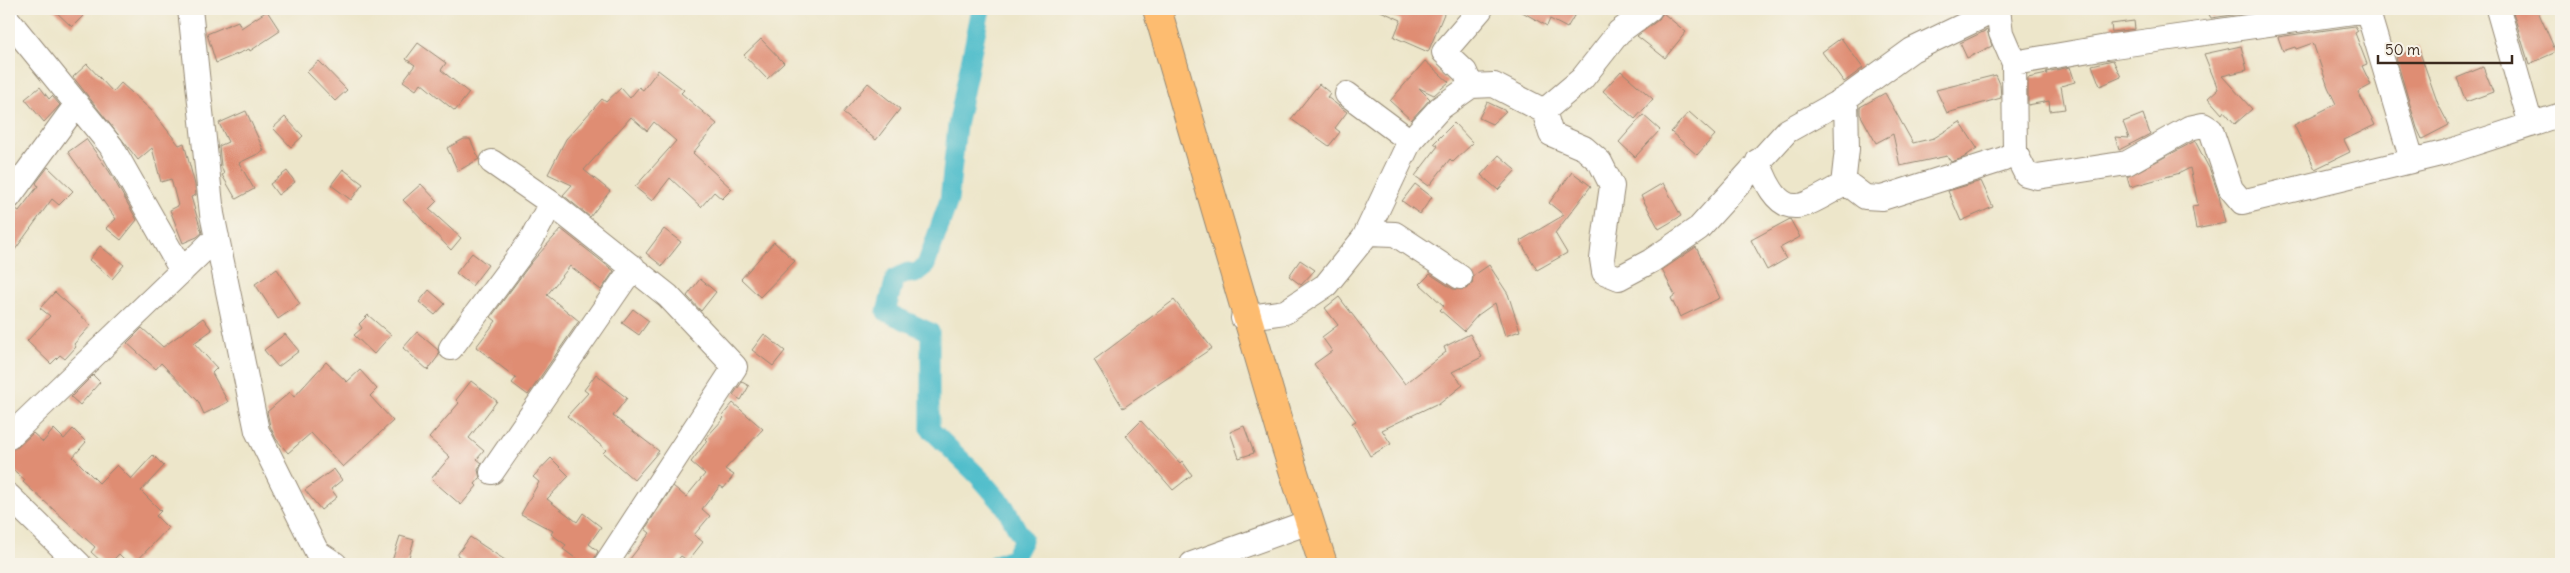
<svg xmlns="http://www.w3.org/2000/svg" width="2570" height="573" font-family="Delius,sans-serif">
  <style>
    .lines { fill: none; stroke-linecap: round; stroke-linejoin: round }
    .canal { stroke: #50bdcb; stroke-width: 19 }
    .building { fill: #df8d73 }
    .minor-casing { stroke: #948874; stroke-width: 26 }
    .major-casing { stroke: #948874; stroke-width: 30 }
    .minor { stroke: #fff; stroke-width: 24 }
    .major { stroke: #fdbc70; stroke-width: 28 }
  </style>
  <rect width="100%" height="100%" fill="#f7f3e8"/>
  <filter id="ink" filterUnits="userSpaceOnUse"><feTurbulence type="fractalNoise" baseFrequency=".02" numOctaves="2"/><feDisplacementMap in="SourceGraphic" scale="10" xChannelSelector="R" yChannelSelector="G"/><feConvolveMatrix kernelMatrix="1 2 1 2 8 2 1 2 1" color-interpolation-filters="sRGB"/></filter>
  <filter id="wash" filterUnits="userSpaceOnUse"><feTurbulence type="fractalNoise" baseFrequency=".0096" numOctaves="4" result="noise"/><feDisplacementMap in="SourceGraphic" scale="20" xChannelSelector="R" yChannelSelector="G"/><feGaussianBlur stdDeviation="1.12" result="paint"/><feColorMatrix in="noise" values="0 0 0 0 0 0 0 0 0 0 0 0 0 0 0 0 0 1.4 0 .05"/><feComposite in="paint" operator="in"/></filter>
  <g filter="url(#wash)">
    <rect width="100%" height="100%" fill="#ede6ca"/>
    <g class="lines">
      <path class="canal" d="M981,9L957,126L949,200L926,265L915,274L908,272L895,278L886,312L930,332V429L979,477L1005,507L1023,540L1014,557L996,564"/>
    </g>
    <g id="blocks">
      <path class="building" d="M53,9H90L72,27Z
        M1376,9H1446L1428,52L1394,37L1401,20Z
        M1517,9H1578L1567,28L1550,19L1547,26Z
        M2206,9H2255L2246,13L2211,18Z
        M2512,9H2537L2556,52L2529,64Z
        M267,11L280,31L250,51L249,49L216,63L207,34L238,21L241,28Z
        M1663,13L1686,32L1665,58L1637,36L1658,20Z
        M2134,21L2135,29L2112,32L2111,24Z
        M2355,26L2358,31L2355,33L2367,64L2362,66L2371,85L2358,92L2375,125L2344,140L2350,152L2315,169L2294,125L2336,104L2328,87L2313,43L2296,49L2295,47L2283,51L2278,37Z
        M1987,30L1992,46L1967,58L1960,43Z
        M1841,38L1863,68L1844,82L1822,52Z
        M761,39L784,63L767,79L744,55Z
        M418,43L446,63L441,70L469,93L455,111L421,83L416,90L403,81L415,65L406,59Z
        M2241,46L2247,70L2222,76L2252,109L2235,124L2224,111L2222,114L2208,98L2218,89L2204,54Z
        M2418,47L2438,104L2449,125L2422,139L2417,128L2396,58Z
        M2113,60L2121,77L2100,86L2092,65Z
        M319,61L347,90L335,101L307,72Z
        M1425,61L1449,82L1434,95L1419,88L1430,99L1411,120L1390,101Z
        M87,64L113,92L121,83L153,112L179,145L184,143L195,185L196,195L191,197L202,233L197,237L183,243L170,210L178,206L171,179L161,182L152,148L138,160L73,77Z
        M2070,67L2075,82L2061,86L2065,109L2050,111L2049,101L2028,105V78L2047,74L2046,72Z
        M2483,67L2493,92L2466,102L2457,78Z
        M658,70L684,90L681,93L717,124L693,153L732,189L722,199L714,192L701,207L670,178L652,201L635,187L676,141L654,122L647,131L631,117L584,170L610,191L590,217L563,195L572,185L548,174L566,139L602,99L606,102L621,88L630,98L639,87L643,90Z
        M1621,71L1653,99L1635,119L1603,91Z
        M1996,75L2000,84L2001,98L1947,113L1936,90Z
        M868,83L900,109L876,140L843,113Z
        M1319,84L1330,93L1327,97L1347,112L1335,128L1340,132L1329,146L1291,119Z
        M40,87L49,99L52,96L60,105L44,122L25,99Z
        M1885,93L1913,143L1934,138L1960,122L1977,148L1963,158L1951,162L1947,156L1900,166L1893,134L1876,143L1860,114V107Z
        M1487,102L1506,111L1492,124L1479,118Z
        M246,111L264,151L239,163L254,189L236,199L222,175L224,174L221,166L219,146L228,142L219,123Z
        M1689,112L1715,135L1697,155L1671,132Z
        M2143,114L2150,134L2119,150L2115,137L2129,138L2123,122Z
        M1643,115L1660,130L1635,157L1619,142Z
        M285,117L303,136L291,147L273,128Z
        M1454,123L1473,143L1453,162L1450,159L1429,186L1415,176L1438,146L1434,143Z
        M86,139L109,171L137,220L121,240L106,228L116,219L68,152Z
        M464,139H470L479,159L458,171L447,148Z
        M2195,141L2210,170L2219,196L2225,223L2196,229L2192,206L2198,205L2190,168L2180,173L2130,187L2127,177Z
        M1499,155L1516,170L1498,190L1481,175Z
        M48,167L73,191L59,205L52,199L9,258V211L16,209L19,211L38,186L36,183Z
        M343,169L363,184L351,200L331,185Z
        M287,171L295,182L278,195L270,184Z
        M1572,172L1591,186L1555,233L1567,253L1537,270L1520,241L1564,215L1549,203Z
        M1981,181L1993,207L1961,221L1948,191Z
        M1663,183L1681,216L1659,229L1641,196Z
        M421,184L437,201L429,209L461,238L451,250L403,200Z
        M1415,184L1432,197L1420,214L1402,201Z
        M1790,219L1800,237L1780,248L1786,259L1767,270L1751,240Z
        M561,229L614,271L601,290L570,266L547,295L579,321L528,395L512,383L516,378L476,347L496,321L491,317L531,263Z
        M664,229L681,242L662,266L646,253Z
        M774,242L795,261L760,297L741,279Z
        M100,246L124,265L112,279L89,260Z
        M1696,247L1720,298L1680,317L1671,298L1675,295L1662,270Z
        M472,253L488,265L472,286L456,273Z
        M1300,260L1315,270L1301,285L1289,276Z
        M1489,265L1508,294L1520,331L1505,336L1495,303L1478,315L1464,331L1440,310L1444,306L1420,284L1430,274L1453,289H1466L1472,284L1473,276Z
        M277,269L300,304L278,319L255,284Z
        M700,279L716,292L701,311L687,296Z
        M429,290L445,304L435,315L419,302Z
        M55,292L91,325L74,344L76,347L65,359L60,355L51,364L27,341L50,316L40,308Z
        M1339,297L1405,384L1446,352L1444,347L1470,334L1482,357L1452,372L1463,385L1438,405L1436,404L1382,430L1391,444L1370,456L1352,423L1356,421L1314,364L1332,351L1322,337L1338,325L1325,308Z
        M1174,300L1212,348L1123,408L1094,360Z
        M633,309L649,321L639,335L622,323Z
        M368,315L391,335L374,354L354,335L362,328L359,324Z
        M203,318L212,330L194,343L217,368L212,373L228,402L204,414L198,401L161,363L156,369L127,343L142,328L163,347Z
        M417,332L438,350L439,355L428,370L403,348Z
        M285,334L299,351L278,367L264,350Z
        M764,334L785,351L773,366L752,350Z
        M326,362L347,382L360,370L377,389L370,396L393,421L343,467L311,433L288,453L276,439L270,426L267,412L290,392L294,397Z
        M596,374L627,398L613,416L659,451L634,480L603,453L606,450L567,416L588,393L584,390Z
        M93,375L100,382L80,405L71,397Z
        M471,381L497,401L469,438L484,451L477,459L482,463L478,470L480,478L475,484L477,486L461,505L431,479L450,457L429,438L459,403L456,400Z
        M742,382L749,386L741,400L733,395Z
        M733,403L763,429L725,469L734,475L724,488L720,486L702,509L710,516L694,535L703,542L688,561L681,556L674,564H626L650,533L645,529L673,486L686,497L705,474L691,462L707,441L705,439L724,418L722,416Z
        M1141,421L1180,463L1182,461L1192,475L1173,490L1126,436Z
        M1244,426L1254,453L1239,458L1230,432Z
        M54,429L64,439L73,429L86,442L73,457L99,483L117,465L131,479L153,455L164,466L141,491L161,511L156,516L168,528L134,564H129L119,554L109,564H104L91,552L95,547L23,482L25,480L9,466V450L18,447L33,433L43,442Z
        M551,458L569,476L547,499L577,522L583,513L601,527L589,544L598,551L592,564H583L563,549L566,545L551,534L553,531L521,514L539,482L533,477Z
        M334,469L342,480L331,489L337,497L321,510L305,490Z
        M400,536L414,540L407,564H391Z
        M470,537L511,564H471L457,555Z"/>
    </g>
  </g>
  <g filter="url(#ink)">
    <use href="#blocks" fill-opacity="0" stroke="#948874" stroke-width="1"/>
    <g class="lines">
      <g class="minor-casing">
        <path id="minor" d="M190,9L212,214L257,431L317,552L335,564
          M2367,9L2412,160
          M2498,9L2531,125
          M9,21L111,146L182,271
          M1471,86L1465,72L1444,52L1481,9
          M1347,94L1410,141
          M1846,98L1912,50L1998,9L2001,33L2014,63
          M1544,111L1551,134L1584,148L1600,162L1612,186L1605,234L1602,259L1604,272L1619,278L1651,261L1699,228L1787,131L1846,98L1847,149L1843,185
          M2015,152L2026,174L2037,177L2127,163L2189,128L2203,125L2211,130L2231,189L2242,202L2444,153L2561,115
          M1758,161C1764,178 1776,208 1797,206C1808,206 1832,190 1843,185L1852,187L1865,197L1882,198L2004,159L2015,152L2014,63L2107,47L2367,10
          M492,162L551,203L668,296L735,367L606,564
          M9,197L77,104
          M1367,233L1395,234L1460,277
          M1243,318L1285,312L1326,285L1364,238L1410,141L1440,108L1471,86L1494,85L1544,111L1582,79L1619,32L1650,9
          M451,348L532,239L551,203
          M9,437L217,237
          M492,472L633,267
          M9,496L79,564
          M1192,564L1309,522"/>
      </g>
      <g class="major-casing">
        <path id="major" d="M1157,9L1282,435L1323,564"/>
      </g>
      <use href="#minor" class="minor"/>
      <use href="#major" class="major"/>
    </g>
  </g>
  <rect width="2570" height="573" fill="none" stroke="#f7f3e8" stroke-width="30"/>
  <path d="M2378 55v8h134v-8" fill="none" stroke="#3b2a1e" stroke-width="2.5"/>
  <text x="2385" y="55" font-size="15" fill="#3b2a1e" stroke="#f7f3e8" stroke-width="4" paint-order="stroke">50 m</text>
</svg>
